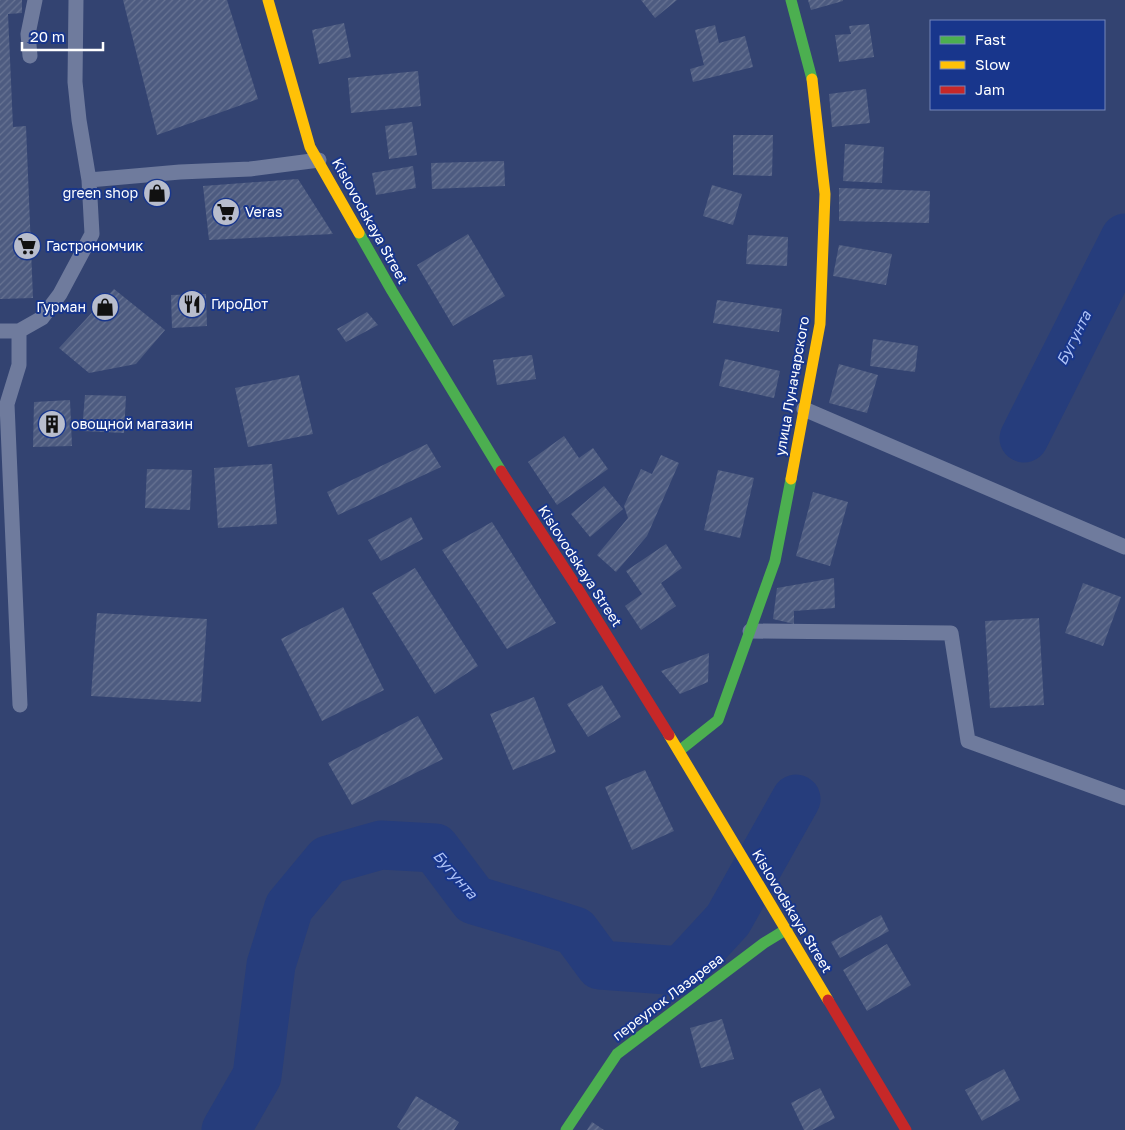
<svg xmlns="http://www.w3.org/2000/svg" width="1125" height="1130" font-family="'Golos Text',sans-serif">
  <style>
    .lines { fill: none; stroke-linecap: round; stroke-linejoin: round }
    .river { stroke: #263d7c; stroke-width: 49 }
    .building { fill: url(#building-hatch) }
    .lane { stroke: #6f7b9d; stroke-width: 15 }
    .fast { stroke: #4caf50; stroke-width: 11 }
    .slow { stroke: #ffc107; stroke-width: 11 }
    .jam { stroke: #c62828; stroke-width: 11 }
    .labels { text-anchor: middle; stroke-width: 4; stroke-linejoin: round; paint-order: stroke }
    .poi-label { font-size: 14px; fill: #fff; stroke: #18368c; text-anchor: start }
    .street-label { font-size: 14px; fill: #fff; stroke: #18368c }
    .water-label { font-size: 15px; font-style: italic; fill: #aec2f6; stroke: #18368c }
  </style>
  <defs>
    <pattern id="building-hatch" width="6" height="6" patternUnits="userSpaceOnUse" patternTransform="scale(1.25)"><rect width="6" height="6" fill="#4d5b80"/><path d="M-1 1l2-2M0 6l6-6M5 7l2-2" fill="none" stroke="#687493"/></pattern>
  </defs>
  <rect width="100%" height="100%" fill="#334371"/>
  <g class="lines">
    <path class="river" d="M1024,438L1125,238
      M226,1130L257,1076L271,965L289,907L328,860L381,845L435,848L474,900L531,917L575,931L600,965L681,971L728,920L796,799"/>
  </g>
  <path class="building" d="M0,0H22V13L8,14L13,127L26,126L33,298L0,299Z
    M123,0H227L258,99L157,135Z
    M641,0H677L655,18Z
    M808,0H843V1L811,10Z
    M344,23L351,57L319,64L312,30Z
    M869,24L874,57L839,62L835,35L851,34L849,26Z
    M715,25L719,43L745,36L753,67L693,82L690,69L704,65L695,30Z
    M418,71L421,106L351,113L348,78Z
    M866,89L870,123L832,127L829,94Z
    M412,122L417,155L389,159L385,126Z
    M733,135H773L772,176L733,175Z
    M845,144L884,147L882,183L843,181Z
    M504,161L505,186L432,189L431,163Z
    M413,166L416,188L376,195L372,173Z
    M298,179L333,234L209,240L203,186Z
    M712,185L742,194L733,225L703,216Z
    M839,188L930,191L929,223L839,221Z
    M468,234L505,296L453,326L417,265Z
    M748,235L788,237L787,266L746,264Z
    M839,245L892,254L886,285L833,276Z
    M114,289L165,330L136,364L89,373L59,348Z
    M206,294L207,326L172,328L171,295Z
    M717,300L782,309L779,332L713,323Z
    M367,312L378,325L346,342L337,329Z
    M873,339L918,346L915,372L870,366Z
    M532,355L536,379L497,385L493,360Z
    M725,359L780,371L774,398L719,386Z
    M839,364L878,375L867,413L829,403Z
    M299,375L313,434L248,447L235,388Z
    M85,395L126,396L124,433L82,431Z
    M70,400L72,446L33,447L34,402Z
    M564,436L579,458L593,448L608,469L557,505L528,462Z
    M427,444L441,467L338,515L327,492Z
    M661,455L679,463L647,536L616,572L597,555L628,518L624,506L641,469L652,474Z
    M272,464L277,524L218,528L214,468Z
    M147,469L192,470L190,510L145,508Z
    M718,470L754,478L740,538L704,530Z
    M604,486L623,509L590,537L571,514Z
    M813,492L848,502L830,566L796,556Z
    M411,517L423,539L381,561L368,540Z
    M492,522L556,623L507,649L442,550Z
    M666,544L682,568L661,583L676,606L641,630L625,606L642,594L626,571Z
    M415,568L478,666L435,694L372,593Z
    M834,578L835,608L794,611V624L773,619L777,588Z
    M1083,583L1121,597L1103,646L1065,633Z
    M343,607L384,690L322,721L281,639Z
    M97,613L207,619L201,702L91,696Z
    M1039,618L1044,705L990,708L985,621Z
    M709,653L708,682L680,694L661,671Z
    M602,685L621,717L588,737L567,704Z
    M534,697L556,752L513,770L490,714Z
    M418,716L443,759L352,805L328,763Z
    M645,770L674,831L632,850L605,787Z
    M881,915L889,931L840,958L831,942Z
    M887,944L911,985L867,1011L843,970Z
    M722,1019L734,1059L701,1068L690,1028Z
    M1004,1069L1020,1100L982,1121L965,1090Z
    M820,1088L835,1118L812,1130H804L791,1103Z
    M416,1096L459,1122L454,1130H401L397,1127Z
    M592,1122L604,1130H587Z"/>
  <g class="lines">
    <path class="lane" d="M76,0L75,82L79,120L89,180L180,172L250,169L319,160
      M30,56L28,34L35,0
      M0,331H19
      M804,409L1125,547
      M750,631L951,633L968,741L1125,798
      M20,705L7,404L19,365V331L42,318L60,294L92,234L89,180"/>
    <path class="fast" d="M791,0L812,79
      M359,233L392,291L501,471
      M679,751L718,720L775,561L791,479
      M566,1130L617,1054L764,943L787,929"/>
    <path class="slow" d="M268,0L310,147L359,233
      M791,479L820,324L825,194L812,79
      M669,735L828,1000"/>
    <path class="jam" d="M501,471L578,589L669,735
      M828,1000L906,1130"/>
  </g>
  <defs>
    <g id="shop-disc" transform="scale(1.4375)"><circle r="9.5" fill="#b8bdcd" stroke="#18368c"/><path d="M-5-2.5h2.3a2.7 3.5 0 0 1 5.4 0H5L5.5 6h-11ZM-1.5-2.5h3a1.5 2.3 0 0 0-3 0Z" fill="#111"/></g>
    <g id="supermarket-disc" transform="scale(1.4375)"><circle r="9.5" fill="#b8bdcd" stroke="#18368c"/><path d="M-6-5.5h2.5l.6 2H6L4.5 2H-2.5L-4.4-4H-6ZM-1.5 3.2a1.3 1.3 0 1 0 .1 0ZM3 3.2a1.3 1.3 0 1 0 .1 0Z" fill="#111"/></g>
    <g id="restaurant-disc" transform="scale(1.4375)"><circle r="9.5" fill="#b8bdcd" stroke="#18368c"/><path d="M-5-6h1v4h1v-4h1v4h1v-4h1v5L-1.5 .5V6h-2V.5L-5-1ZM5-6V6H3V1.5H1.5Q1.5-4 5-6Z" fill="#111"/></g>
    <g id="building-disc" transform="scale(1.4375)"><circle r="9.5" fill="#b8bdcd" stroke="#18368c"/><path d="M-4-6H4V6H1V3H-1V6H-4ZM-2.5-4.3h1.7v1.8h-1.7ZM.8-4.3h1.7v1.8H.8ZM-2.5-1h1.7V.8h-1.7ZM.8-1h1.7V.8H.8Z" fill="#111"/></g>
  </defs>
  <g fill-rule="evenodd">
    <use href="#shop-disc" x="157" y="193"/>
    <use href="#supermarket-disc" x="226" y="212"/>
    <use href="#supermarket-disc" x="27" y="246"/>
    <use href="#restaurant-disc" x="192" y="304"/>
    <use href="#shop-disc" x="105" y="307"/>
    <use href="#building-disc" x="52" y="424"/>
  </g>
  <g class="labels">
    <g class="poi-label">
      <text x="138" y="198" text-anchor="end">green shop</text>
      <text x="245" y="217">Veras</text>
      <text x="46" y="251">Гастрономчик</text>
      <text x="211" y="309">ГироДот</text>
      <text x="86" y="312" text-anchor="end">Гурман</text>
      <text x="71" y="429">овощной магазин</text>
    </g>
    <g class="street-label">
      <text transform="translate(370 221) rotate(61)" y="5">Kislovodskaya Street</text>
      <text transform="translate(792 386) rotate(-80)" y="5">улица Луначарского</text>
      <text transform="translate(580 566) rotate(57)" y="5">Kislovodskaya Street</text>
      <text transform="translate(792 911) rotate(59)" y="5">Kislovodskaya Street</text>
      <text transform="translate(668 997) rotate(-37)" y="5">переулок Лазарева</text>
    </g>
    <g class="water-label">
      <text transform="translate(1074 338) rotate(-63)" y="5">Бугунта</text>
      <text transform="translate(455 875) rotate(49)" y="5">Бугунта</text>
    </g>
  </g>
  <rect x="930" y="20" width="175" height="90" fill="#18368c" stroke="#7486ba"/>
  <rect x="940" y="36" width="25" height="8" fill="#4caf50" stroke="#7486ba"/>
  <text x="975" y="45" font-size="15" fill="#ffffff">Fast</text>
  <rect x="940" y="61" width="25" height="8" fill="#ffc107" stroke="#7486ba"/>
  <text x="975" y="70" font-size="15" fill="#ffffff">Slow</text>
  <rect x="940" y="86" width="25" height="8" fill="#c62828" stroke="#7486ba"/>
  <text x="975" y="95" font-size="15" fill="#ffffff">Jam</text>
  <path d="M22 42v8h81v-8" fill="none" stroke="#ffffff" stroke-width="2.5"/>
  <text x="30" y="42" font-size="15" fill="#ffffff" stroke="#18368c" stroke-width="4" paint-order="stroke">20 m</text>
</svg>
